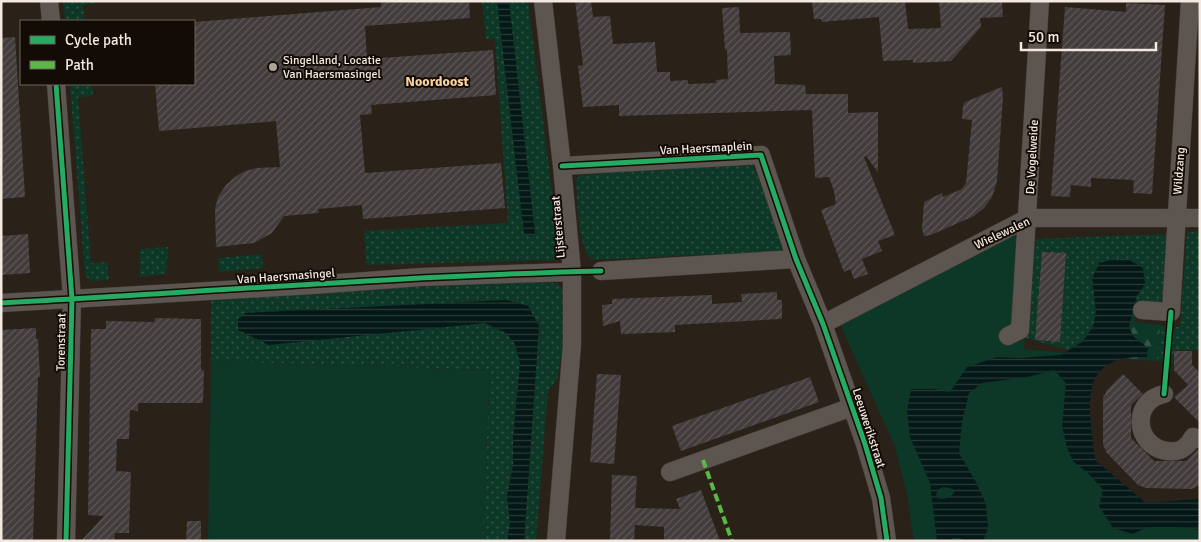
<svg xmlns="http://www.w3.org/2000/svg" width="1201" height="542" font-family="Signika,sans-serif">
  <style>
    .grass { fill: url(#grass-dots) }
    .forest { fill: url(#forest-firs) }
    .park { fill: #0d3726 }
    .water { fill: url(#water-rules); fill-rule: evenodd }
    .building { fill: url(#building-hatch) }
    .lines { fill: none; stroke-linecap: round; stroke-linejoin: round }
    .minor-casing { stroke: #433b35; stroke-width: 19 }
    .minor { stroke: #5c5550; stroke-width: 18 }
    .quiet { stroke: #58b947; stroke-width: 4; stroke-dasharray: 8 4; stroke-linecap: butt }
    .cycleway-casing { stroke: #130c06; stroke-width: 8 }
    .cycleway { stroke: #26ab63; stroke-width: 5 }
    .poi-dot { fill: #ada29a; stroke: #130c06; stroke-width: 2 }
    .labels { text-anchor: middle; stroke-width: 4; stroke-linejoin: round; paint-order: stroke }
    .poi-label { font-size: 12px; fill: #f4e8e0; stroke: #130c06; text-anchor: start }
    .street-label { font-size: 12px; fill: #f4e8e0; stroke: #130c06 }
    .neighbourhood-label { font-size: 14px; font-weight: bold; fill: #f9d39f; stroke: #130c06 }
  </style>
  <defs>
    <pattern id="grass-dots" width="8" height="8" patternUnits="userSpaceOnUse" patternTransform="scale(1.25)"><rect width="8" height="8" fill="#0d3726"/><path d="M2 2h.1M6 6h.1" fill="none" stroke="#315445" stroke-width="1.8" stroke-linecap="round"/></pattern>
    <pattern id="forest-firs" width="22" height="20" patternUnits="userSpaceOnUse" patternTransform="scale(1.25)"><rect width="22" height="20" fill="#0d3726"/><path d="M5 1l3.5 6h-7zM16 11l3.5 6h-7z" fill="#315445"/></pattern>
    <pattern id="water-rules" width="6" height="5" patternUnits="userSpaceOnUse" patternTransform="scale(1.25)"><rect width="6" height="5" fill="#041817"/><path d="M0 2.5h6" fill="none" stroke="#293a38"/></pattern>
    <pattern id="building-hatch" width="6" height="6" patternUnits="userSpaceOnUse" patternTransform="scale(1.25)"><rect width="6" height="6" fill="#423c3c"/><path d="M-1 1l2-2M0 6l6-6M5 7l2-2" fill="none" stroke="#5e5858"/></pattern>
  </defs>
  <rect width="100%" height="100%" fill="#2a2119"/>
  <path class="grass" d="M63,1H96V3L83,5L85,21H65Z
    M482,1H528L559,247L557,255L553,260L366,265L364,231L508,223L495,39H486Z
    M70,84H92L93,96L78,97L91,263L107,262L109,280L92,281L85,276Z
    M743,163L752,165L756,171L785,251L591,260C577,242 578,202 576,180L580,175Z
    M1200,231V350H1174L1173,362L1157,361L1160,325L1180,327L1187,232Z
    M1169,234L1163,300L1155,304L1137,303L1134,322L1124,320L1095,357L1022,337L1030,239Z
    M168,247L166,274L140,277V249Z
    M262,254L263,268L219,272L218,258Z
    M517,282L557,283L565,292V331L557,380L548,391L536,541H524L539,326L528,306L507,301L245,313L238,320L485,323L506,333L515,343L520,363L513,439V466L507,496L510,524L507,541H482L490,370L211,361V297Z"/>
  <path class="forest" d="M1124,320L1160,325L1157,361L1108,358Z"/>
  <path class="park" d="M1032,227L1024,349L1068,353L1085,406L1092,462L1144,507L1200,502V541H914L907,495L895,447L838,320Z
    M211,361L490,370L482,541H208Z"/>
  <path class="water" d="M497,1H509L535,233L532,236L524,234Z
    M1115,259H1128L1143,268L1145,284L1137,296L1129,327L1134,337L1148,348L1147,357C1074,354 1090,410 1095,460L1146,503L1200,499V530L1178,527H1147L1133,534L1113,528L1099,506L1103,490L1090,475L1073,461L1067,448L1062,426L1066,383L1054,370L1028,377L982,383L969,393L962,422L959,453L976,482L986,504L988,528L983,541H964L960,538H952L951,541H937L930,483L910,437L907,411L911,389H935L950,392L967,367L997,357L1019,358L1061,355L1082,342L1093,327L1096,312L1092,279L1099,263ZM944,487L953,489L954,493C950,498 943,500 937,498L936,494L939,489Z
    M506,300L528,306L539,326L524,541H507L510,523L507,496L513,466V439L520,363L515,344L506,333L485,323L269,345L238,330V319L246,313Z"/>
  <path class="building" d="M381,1H469L470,18L365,26L367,59L493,50L496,95L371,105L372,114L360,115L365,173L501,163L505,208L363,219L362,205L318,209L319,213L284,216L272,233L254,243L216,247L215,209L218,197L226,185L235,177L245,171L257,168L280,167L276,121L159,131L155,84H194V22L381,7Z
    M575,1H591L593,17L610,16L613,44L655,42L657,72H670V81L688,80V84L716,83V80L728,79L727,50H725L722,8L739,7L740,33L790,32L791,55L774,56L775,84L805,85L806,94H848V113L878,112V172L866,156L864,157L895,235L878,241L882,251L862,259L868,274L854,279L850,269L844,272L821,210L836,204L834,191L829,177L815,178L812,110L619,116V105L583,107L578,66L583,65Z
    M812,1H905L908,29L941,28L939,1H1002L1003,17L980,18L981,27L951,61L913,63V60L883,61L879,17L822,22L821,19H814Z
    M1126,3L1165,5L1152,194L1133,193L1134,180L1091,178V187L1071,185L1070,197L1051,196L1065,7L1126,12Z
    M15,37L25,197L1,199V175H3L1,149V38Z
    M1002,87L1003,97L997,181L992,197L984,208L974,216L931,235L924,236L922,228L924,202L942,193L943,197L962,189L966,183L972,120L962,119L963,106L965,102Z
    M28,234L30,273L1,275V236Z
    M1042,252L1066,253L1060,342L1035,340Z
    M777,292V300H782V319L675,325V332L621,334L620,321L603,326L602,305L612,304V299L712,295V304L742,302L741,294Z
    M155,318L201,319V370H204L203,403H138V411L130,410L129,439H117L116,471L131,472L129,533H115L114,541H81L104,516L88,515L91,329H106V321L154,322Z
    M36,328V339H38L40,377H38L33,541H1V330Z
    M1174,351H1192V365L1200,373V423L1174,397L1188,385L1174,370Z
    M597,374L621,375L614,464L590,462Z
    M1123,374L1143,394L1131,405V438L1154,461H1186L1198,449H1200V485L1192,489L1146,488L1138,485L1106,452L1103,444V398L1107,390Z
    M810,377L819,402L681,451L672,426Z
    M612,475L637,476L635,508L680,509L676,499L701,490L720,541H664V527L635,525L634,541H610Z
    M187,521H201V541H186Z"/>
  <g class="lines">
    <g class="minor-casing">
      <path id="minor" d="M49,1L51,21
        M543,1L562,166L572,272V344L556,541
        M56,84L72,299L66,541
        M562,166L761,155L796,259L823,324L865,444L881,498L887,541
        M601,271L796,259
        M1,303L313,285L421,277L572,272
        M1142,310L1171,312L1190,1
        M823,324L1028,218H1200
        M1008,336L1020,330L1040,1
        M1164,394C1131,401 1134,446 1167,451C1174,452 1181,451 1186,446C1189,444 1191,440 1193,437L1200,439
        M670,472L852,407"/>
    </g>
    <use href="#minor" class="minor"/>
    <path class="quiet" d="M703,460L732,541"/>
    <g class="cycleway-casing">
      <path id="cycleway" d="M56,84L72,299L66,541
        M562,166L761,155L796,259L823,324L865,444L881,498L887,541
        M1,303C201,292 401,276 601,271
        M1164,394L1171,312"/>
    </g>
    <use href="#cycleway" class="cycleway"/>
  </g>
  <circle class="poi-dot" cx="273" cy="67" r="5"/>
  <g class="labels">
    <g class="poi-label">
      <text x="283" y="64">Singelland, Locatie<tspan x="283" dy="14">Van Haersmasingel</tspan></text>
    </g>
    <g class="street-label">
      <text transform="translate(706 148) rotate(-3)" y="4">Van Haersmaplein</text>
      <text transform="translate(1032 157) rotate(-87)" y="4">De Vogelweide</text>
      <text transform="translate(1179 171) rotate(-86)" y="4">Wildzang</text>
      <text transform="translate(558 227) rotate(-95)" y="4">Lijsterstraat</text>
      <text transform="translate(1002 233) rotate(-25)" y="4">Wielewalen</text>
      <text transform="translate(286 276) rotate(-4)" y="4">Van Haersmasingel</text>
      <text transform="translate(61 342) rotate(-89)" y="4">Torenstraat</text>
      <text transform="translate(869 428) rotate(72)" y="4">Leeuwerikstraat</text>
    </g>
    <g class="neighbourhood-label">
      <text x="437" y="86">Noordoost</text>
    </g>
  </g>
  <rect width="1201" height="542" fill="none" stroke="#f4e8e0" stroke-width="5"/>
  <rect x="20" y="20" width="175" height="65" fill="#130c06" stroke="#6d645d"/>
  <rect x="30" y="36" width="25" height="8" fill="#26ab63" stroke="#6d645d"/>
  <text x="65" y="45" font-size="15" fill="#f4e8e0">Cycle path</text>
  <rect x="30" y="61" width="25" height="8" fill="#58b947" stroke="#6d645d"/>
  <text x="65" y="70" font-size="15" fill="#f4e8e0">Path</text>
  <path d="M1021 42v8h135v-8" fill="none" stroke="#f4e8e0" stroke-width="2.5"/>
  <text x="1028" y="42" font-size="15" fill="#f4e8e0" stroke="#130c06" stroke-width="4" paint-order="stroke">50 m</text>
</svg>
